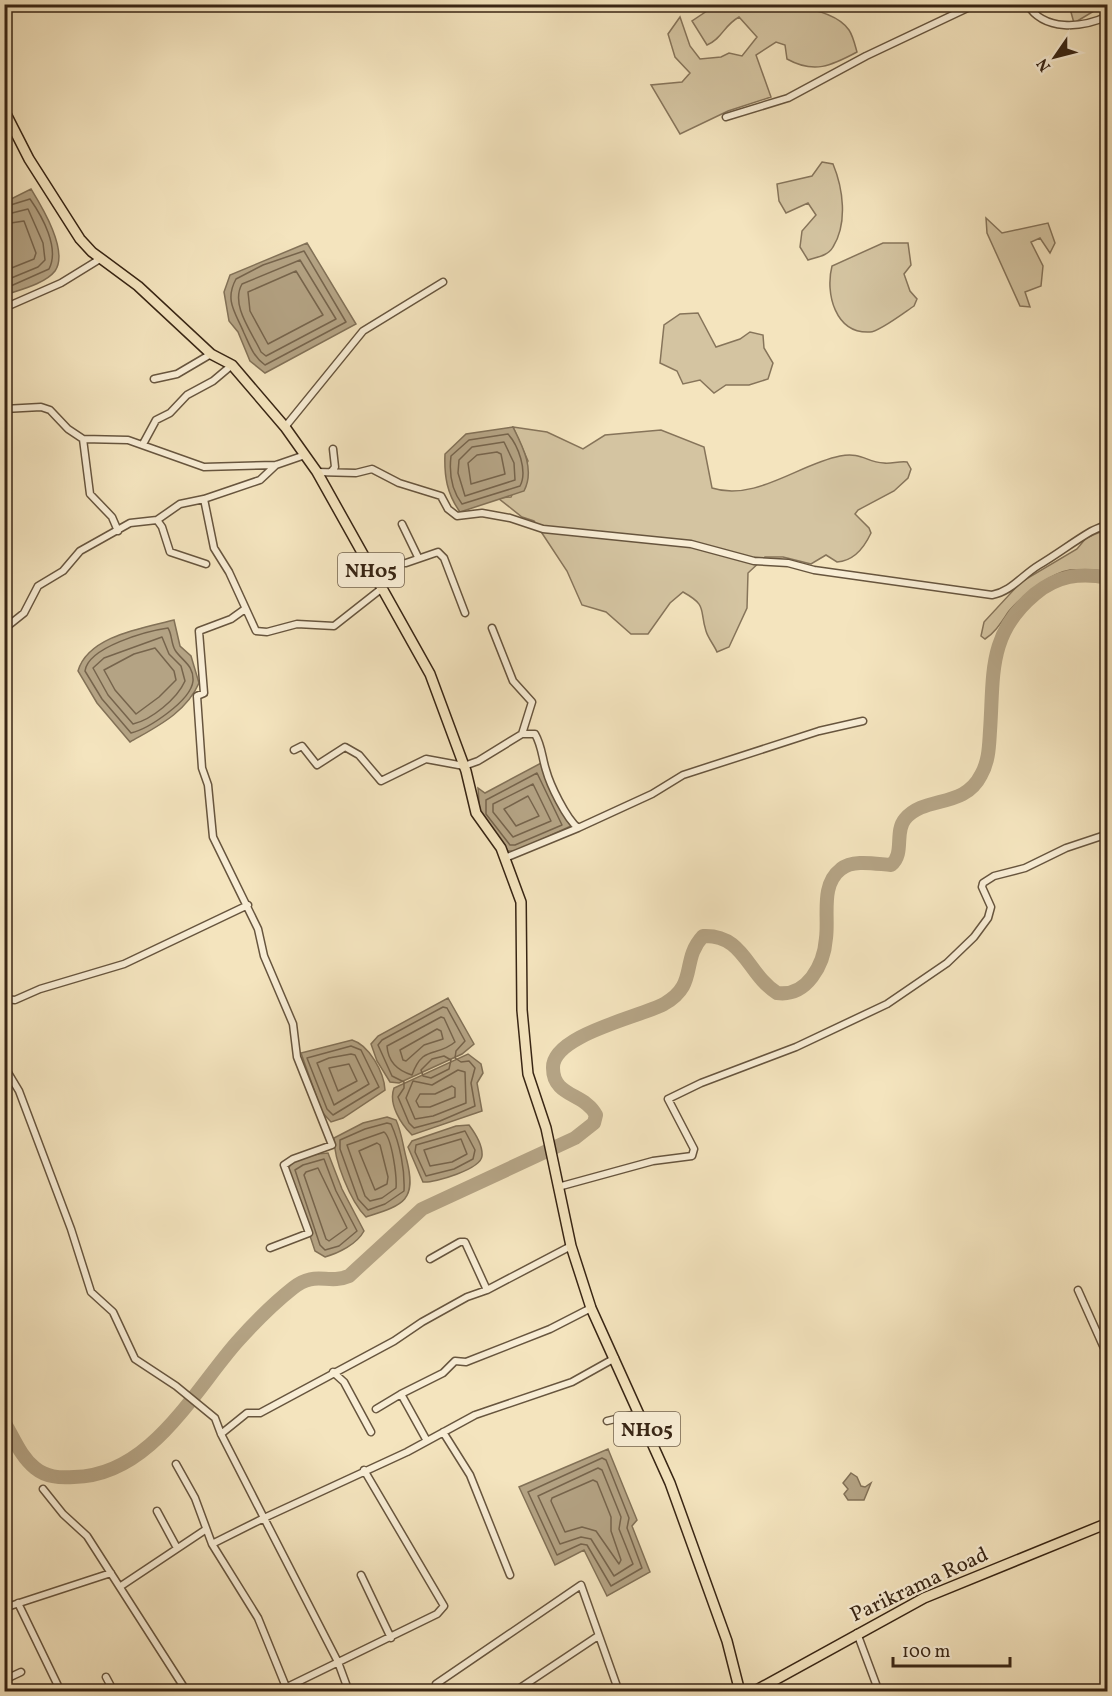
<svg xmlns="http://www.w3.org/2000/svg" width="1112" height="1696" font-family="Vollkorn,serif">
  <style>
    .green { fill: #d4c4a1; stroke: #86745a; stroke-width: 1.5 }
    .water { fill: #b4a384; stroke: #827157; stroke-width: 1.5 }
    .lines { fill: none; stroke-linecap: round; stroke-linejoin: round }
    .shore { stroke: #76644c; stroke-width: 1.5 }
    .river { stroke: #b4a384; stroke-width: 14 }
    .minor-casing { stroke: #67553e; stroke-width: 9 }
    .primary-casing { stroke: #382514; stroke-width: 12 }
    .minor { stroke: #f8edd5; stroke-width: 6 }
    .primary { stroke: #f4e4be; stroke-width: 9 }
    .labels { text-anchor: middle; stroke-width: 4.5; stroke-linejoin: round; paint-order: stroke }
    .shield { fill: #f8edd5; stroke: #72614e; stroke-width: 1.5 }
    .shield-label { font-size: 20px; font-weight: bold; fill: #382514 }
    .street-label { font-size: 21px; fill: #382514; stroke: #f8edd5 }
  </style>
  <rect width="100%" height="100%" fill="#f4e4be"/>
  <filter id="stains"><feTurbulence type="fractalNoise" baseFrequency=".00333" numOctaves="4"/><feColorMatrix values="0 0 0 0 .2 0 0 0 0 .09 0 0 0 0 .02 0 0 0 .5 -.17"/></filter>
  <radialGradient id="worn" r=".72"><stop offset=".6" stop-color="#630" stop-opacity="0"/><stop offset="1" stop-color="#630" stop-opacity=".3"/></radialGradient>
  <path class="green" d="M716,5C751,4 828,0 849,30C853,36 855,45 857,52C831,66 814,74 787,59L785,45L776,42L756,55L771,97L728,111L680,134L651,85L682,82L690,73L675,57L668,34L680,17L690,46L700,59L721,57L729,53L742,56L757,37L739,17C723,26 723,38 707,45L692,21Z
    M1069,5H1104L1074,23Z
    M822,162L833,164C843,188 848,223 833,247C828,256 817,257 808,260L800,247L802,231L816,215L808,203L786,213L779,201L777,184L812,176Z
    M986,218L1002,233L1048,223L1055,243L1050,253L1040,238L1031,242L1043,266L1041,286L1025,292L1030,307L1020,306L987,233Z
    M883,243H908L911,265L904,274L910,291L917,299L914,306C905,312 879,332 870,332C835,334 825,293 832,266Z
    M698,313L716,347L740,339L750,332L763,335L764,348L773,363L768,379L749,385H726L714,393L700,380L683,384L677,371L660,363L664,325L680,314Z
    M513,427L547,432L583,449L605,435L661,430L704,447L712,488C755,502 799,464 840,456C862,452 866,462 884,463C891,464 899,461 907,462L911,469L908,478L894,491L858,510L855,514L869,528L871,533C864,548 854,561 837,562L826,555L811,564L783,557H765L748,573L747,608L729,647L717,652C714,645 708,638 706,631C699,609 708,606 683,592L670,603L648,634H631L606,612L582,605L567,571L534,521L522,517L498,498L511,497L528,461Z
    M1107,529V571C1095,570 1082,569 1070,570C1050,573 1022,596 1009,611C1002,621 996,632 985,639L981,636L984,622L1021,582L1077,549L1086,538Z"/>
  <path class="water" d="M31,189C42,207 69,251 55,271C45,284 19,290 5,295V202Z
    M307,243L356,324L265,373L250,361L238,332L229,321L224,292L230,275Z
    M513,427C523,447 535,470 524,491L460,512C447,494 444,476 445,454L466,434Z
    M174,620L180,646L191,656L199,683C186,713 156,727 130,742L97,703L78,671C88,636 143,628 174,620Z
    M543,762L542,769L571,826L516,851H508L480,816L478,788L485,793Z
    M448,998L474,1044L462,1054L399,1083L390,1082L377,1061L371,1044L378,1036Z
    M352,1040C369,1045 384,1072 385,1090L343,1118L331,1122L322,1112L301,1053Z
    M468,1054L481,1064L483,1073L477,1083L482,1111L412,1135C401,1124 388,1104 394,1088Z
    M387,1117L396,1120C402,1133 403,1147 407,1161C417,1202 402,1205 366,1217C350,1201 334,1160 334,1138L363,1123Z
    M469,1125C475,1133 483,1145 482,1156C481,1169 435,1183 423,1182L408,1147L412,1141L456,1126Z
    M328,1153L342,1189L364,1231C357,1244 339,1253 325,1257L315,1251L288,1169C293,1157 316,1154 328,1153Z
    M608,1449L637,1520L632,1526L650,1572L607,1596L584,1550L555,1565L519,1487Z
    M851,1473L857,1477L861,1486L865,1487L871,1483L864,1500H848L844,1494L848,1489L843,1483Z"/>
  <g class="lines">
    <path class="shore" d="M4,207L30,199C42,216 60,248 49,269L4,289
      M4,215L28,209L43,243L45,260L38,267L4,281
      M4,224L24,221L36,253L34,259L4,271
      M304,251L346,322L265,365C253,356 250,346 244,333C236,313 224,301 236,279L263,265Z
      M300,260L336,319L266,356L261,352C252,332 230,305 242,284Z
      M296,271L323,315L268,344L250,311L248,292Z
      M508,434C518,445 528,471 520,486L462,504C452,491 449,473 451,456L469,440Z
      M504,442L514,463L515,480L465,496L458,473L459,460L472,447Z
      M497,452L501,454L505,474L471,484L468,463L477,455Z
      M168,628C172,634 171,643 175,650C182,661 194,665 193,681C191,701 148,729 131,733L102,699L85,671C88,647 147,631 168,628Z
      M162,637L169,654L181,666L185,681C177,699 151,720 133,724L108,695L93,668L104,658Z
      M155,648L174,671L176,680L159,697L136,714L115,690L104,670L134,654Z
      M537,773L562,825L515,845H510L486,814V800Z
      M533,784L551,821L513,837L493,812V804Z
      M528,796L539,816L516,826L504,809Z
      M443,1007L447,1008L465,1041L456,1051L455,1058L461,1062L469,1061L475,1068L471,1083L475,1106L440,1121L414,1128L409,1123L398,1097L404,1088V1082L392,1076L378,1045L382,1040Z
      M441,1017L444,1018L455,1042C436,1058 423,1044 412,1075C399,1071 388,1062 387,1046Z
      M437,1029L441,1031L443,1039L424,1045L406,1061L403,1060L400,1050Z
      M351,1046L361,1050L379,1087L333,1115L327,1109L307,1058Z
      M351,1054L355,1055L369,1084L334,1105L317,1063L329,1058Z
      M444,1056L451,1060L449,1069L431,1078L423,1076L421,1070L432,1059Z
      M349,1064L357,1081L338,1091L329,1068Z
      M458,1070L465,1072L466,1103L433,1116L415,1119L406,1098L413,1081L432,1085Z
      M452,1086L455,1088V1097L430,1107H419L416,1101L420,1094H435Z
      M387,1123L391,1124C400,1144 405,1170 404,1191L385,1204L368,1210L358,1199L340,1149V1140L365,1129Z
      M465,1131L475,1150L473,1159L454,1169L426,1176L415,1152L416,1145Z
      M384,1132C392,1138 397,1177 396,1188L382,1198L370,1201L365,1196L347,1145Z
      M461,1139L467,1154L452,1162L430,1166L424,1150Z
      M377,1143L380,1145L388,1177L387,1184L375,1190L359,1151Z
      M324,1159L336,1191L357,1231L339,1246L325,1250L320,1245L295,1170L303,1165Z
      M318,1168L347,1228L329,1241L326,1239L304,1175L306,1172Z
      M602,1458L606,1460L629,1518L627,1528L642,1568L611,1586L587,1545L581,1544L557,1555L528,1492Z
      M598,1468L602,1470L621,1517L619,1529L633,1564L614,1576L591,1539L581,1537L560,1544L538,1496Z
      M593,1480L597,1482L611,1517V1531L621,1560L619,1564L596,1531L582,1527L565,1532L551,1501L552,1498Z"/>
    <path class="river" d="M4,1422C14,1438 20,1456 35,1468C46,1477 59,1478 74,1477C150,1476 193,1392 237,1342C254,1323 274,1303 293,1288C315,1270 328,1285 349,1276L422,1209L575,1138L594,1123L596,1115C585,1093 553,1097 553,1068C552,1035 640,1017 664,1004C699,984 680,961 703,936C744,934 747,974 777,993C807,997 824,965 826,938C829,916 820,885 841,869C853,859 876,864 891,865C905,854 894,832 905,819C925,795 964,809 981,775C989,761 989,746 990,731C994,675 987,634 1035,594C1057,576 1080,572 1108,578"/>
    <g class="minor-casing">
      <path id="minor" d="M1027,4C1044,32 1082,28 1108,16
        M726,117L788,98L866,56L976,4
        M4,308L61,283L100,259
        M154,379L177,374L211,354
        M4,409L41,407L50,410L68,429L83,439L128,440L204,467L276,465L305,455
        M285,427L363,331L443,282
        M83,439L90,494L112,517L118,531
        M143,444L156,420L170,413L187,395L213,381L232,365
        M317,472L356,473L372,469L399,483L441,496L448,509L457,516L482,513L510,518L543,529L691,544L754,561L788,563L814,570L992,595C1012,591 1021,576 1039,565C1056,555 1073,542 1090,532C1095,529 1102,527 1108,524
        M331,472L335,467L333,449
        M204,499L214,548L229,572L256,631L267,632L297,624L334,626L381,589
        M157,520L162,527L170,552L206,564
        M402,524L418,557
        M368,564L406,563L438,552L444,558L465,613
        M245,609L231,619L199,631L204,693L197,696L202,768L208,785L213,837L258,929L264,956L293,1024L297,1057L332,1145L293,1159L284,1165L309,1233L270,1248
        M492,628L513,681L532,702L522,734
        M4,629L24,613L38,586L63,571L80,551L130,523L157,520L180,504L204,499L260,480L276,465
        M294,750L302,746L317,765L345,747L359,755L381,781L426,759L464,766L478,761L522,734H535C542,746 542,758 546,770C550,785 566,818 578,828L505,858
        M578,828L652,794L683,775L819,731L863,721
        M4,999L15,1000L40,989L124,964L248,905
        M4,1066L19,1091L71,1229L91,1292L113,1312L135,1359L176,1386L215,1418L221,1434L264,1518L212,1544
        M558,1187L653,1161L692,1156L694,1149L668,1099L701,1083L796,1047L887,1004L947,963L974,937L988,918L991,907L982,887L983,883L994,876L1025,868L1066,848L1108,834
        M430,1259L460,1242H465L487,1290
        M1078,1290L1108,1357
        M333,1372L344,1382L371,1432
        M376,1409L401,1394
        M607,1421L640,1413
        M443,1432L470,1475L510,1575
        M221,1434L247,1413H260L394,1341L422,1322L467,1297L487,1290L571,1246
        M427,1441L401,1394L443,1373L455,1361L466,1362L550,1329L591,1308
        M176,1464L195,1498L212,1544L258,1618L286,1687
        M43,1489L63,1514L87,1536L187,1692
        M157,1511L177,1548
        M361,1575L391,1638
        M121,1586L205,1530
        M18,1603L61,1692
        M4,1608L111,1573
        M857,1633L879,1692
        M106,1677L114,1692
        M4,1680L21,1672
        M277,1692L437,1614L444,1606L364,1470
        M349,1692L338,1662L264,1518L407,1452L475,1415L572,1382L615,1358
        M439,1692L436,1684L581,1585L619,1692
        M514,1692L598,1636"/>
    </g>
    <g class="primary-casing">
      <path id="primary" d="M4,110L29,159L80,239L92,252L138,286L211,354L232,365L285,427L317,472L430,674L466,771L476,813L501,848L521,902L522,1010L528,1074L546,1128L571,1246L591,1308L670,1483L727,1641L740,1692
        M753,1692L924,1598L1108,1523"/>
    </g>
    <use href="#minor" class="minor"/>
    <use href="#primary" class="primary"/>
  </g>
  <g class="labels">
    <g class="shield">
      <rect x="338" y="553" width="66" height="34" rx="4.5"/>
      <rect x="614" y="1412" width="66" height="34" rx="4.5"/>
    </g>
    <g class="shield-label">
      <text x="371" y="577">NH05</text>
      <text x="647" y="1436">NH05</text>
    </g>
    <g class="street-label">
      <text transform="translate(919 1584) rotate(-25)" y="7">Parikrama Road</text>
    </g>
  </g>
  <rect width="1112" height="1696" fill="none" stroke="#f4e4be" stroke-width="24"/>
  <rect x="6" y="6" width="1100" height="1684" fill="none" stroke="#382514" stroke-width="3"/>
  <rect x="12" y="12" width="1088" height="1672" fill="none" stroke="#382514" stroke-width="1.5"/>
  <g transform="translate(1055 57) rotate(235)" stroke="#f8edd5" stroke-width="4.5" paint-order="stroke">
  <path d="M0-4.5L10 22L0 15L-10 22Z" fill="#382514"/>
  <text y="-9" font-size="16" font-weight="bold" text-anchor="middle" fill="#382514">N</text>
  </g>
  <path d="M893 1657v9h117v-9" fill="none" stroke="#382514" stroke-width="3"/>
  <text x="902" y="1657" font-size="18" fill="#382514" stroke="#f8edd5" stroke-width="4.5" paint-order="stroke">100 m</text>
  <rect width="100%" height="100%" filter="url(#stains)"/>
  <rect width="100%" height="100%" fill="url(#worn)"/>
</svg>
